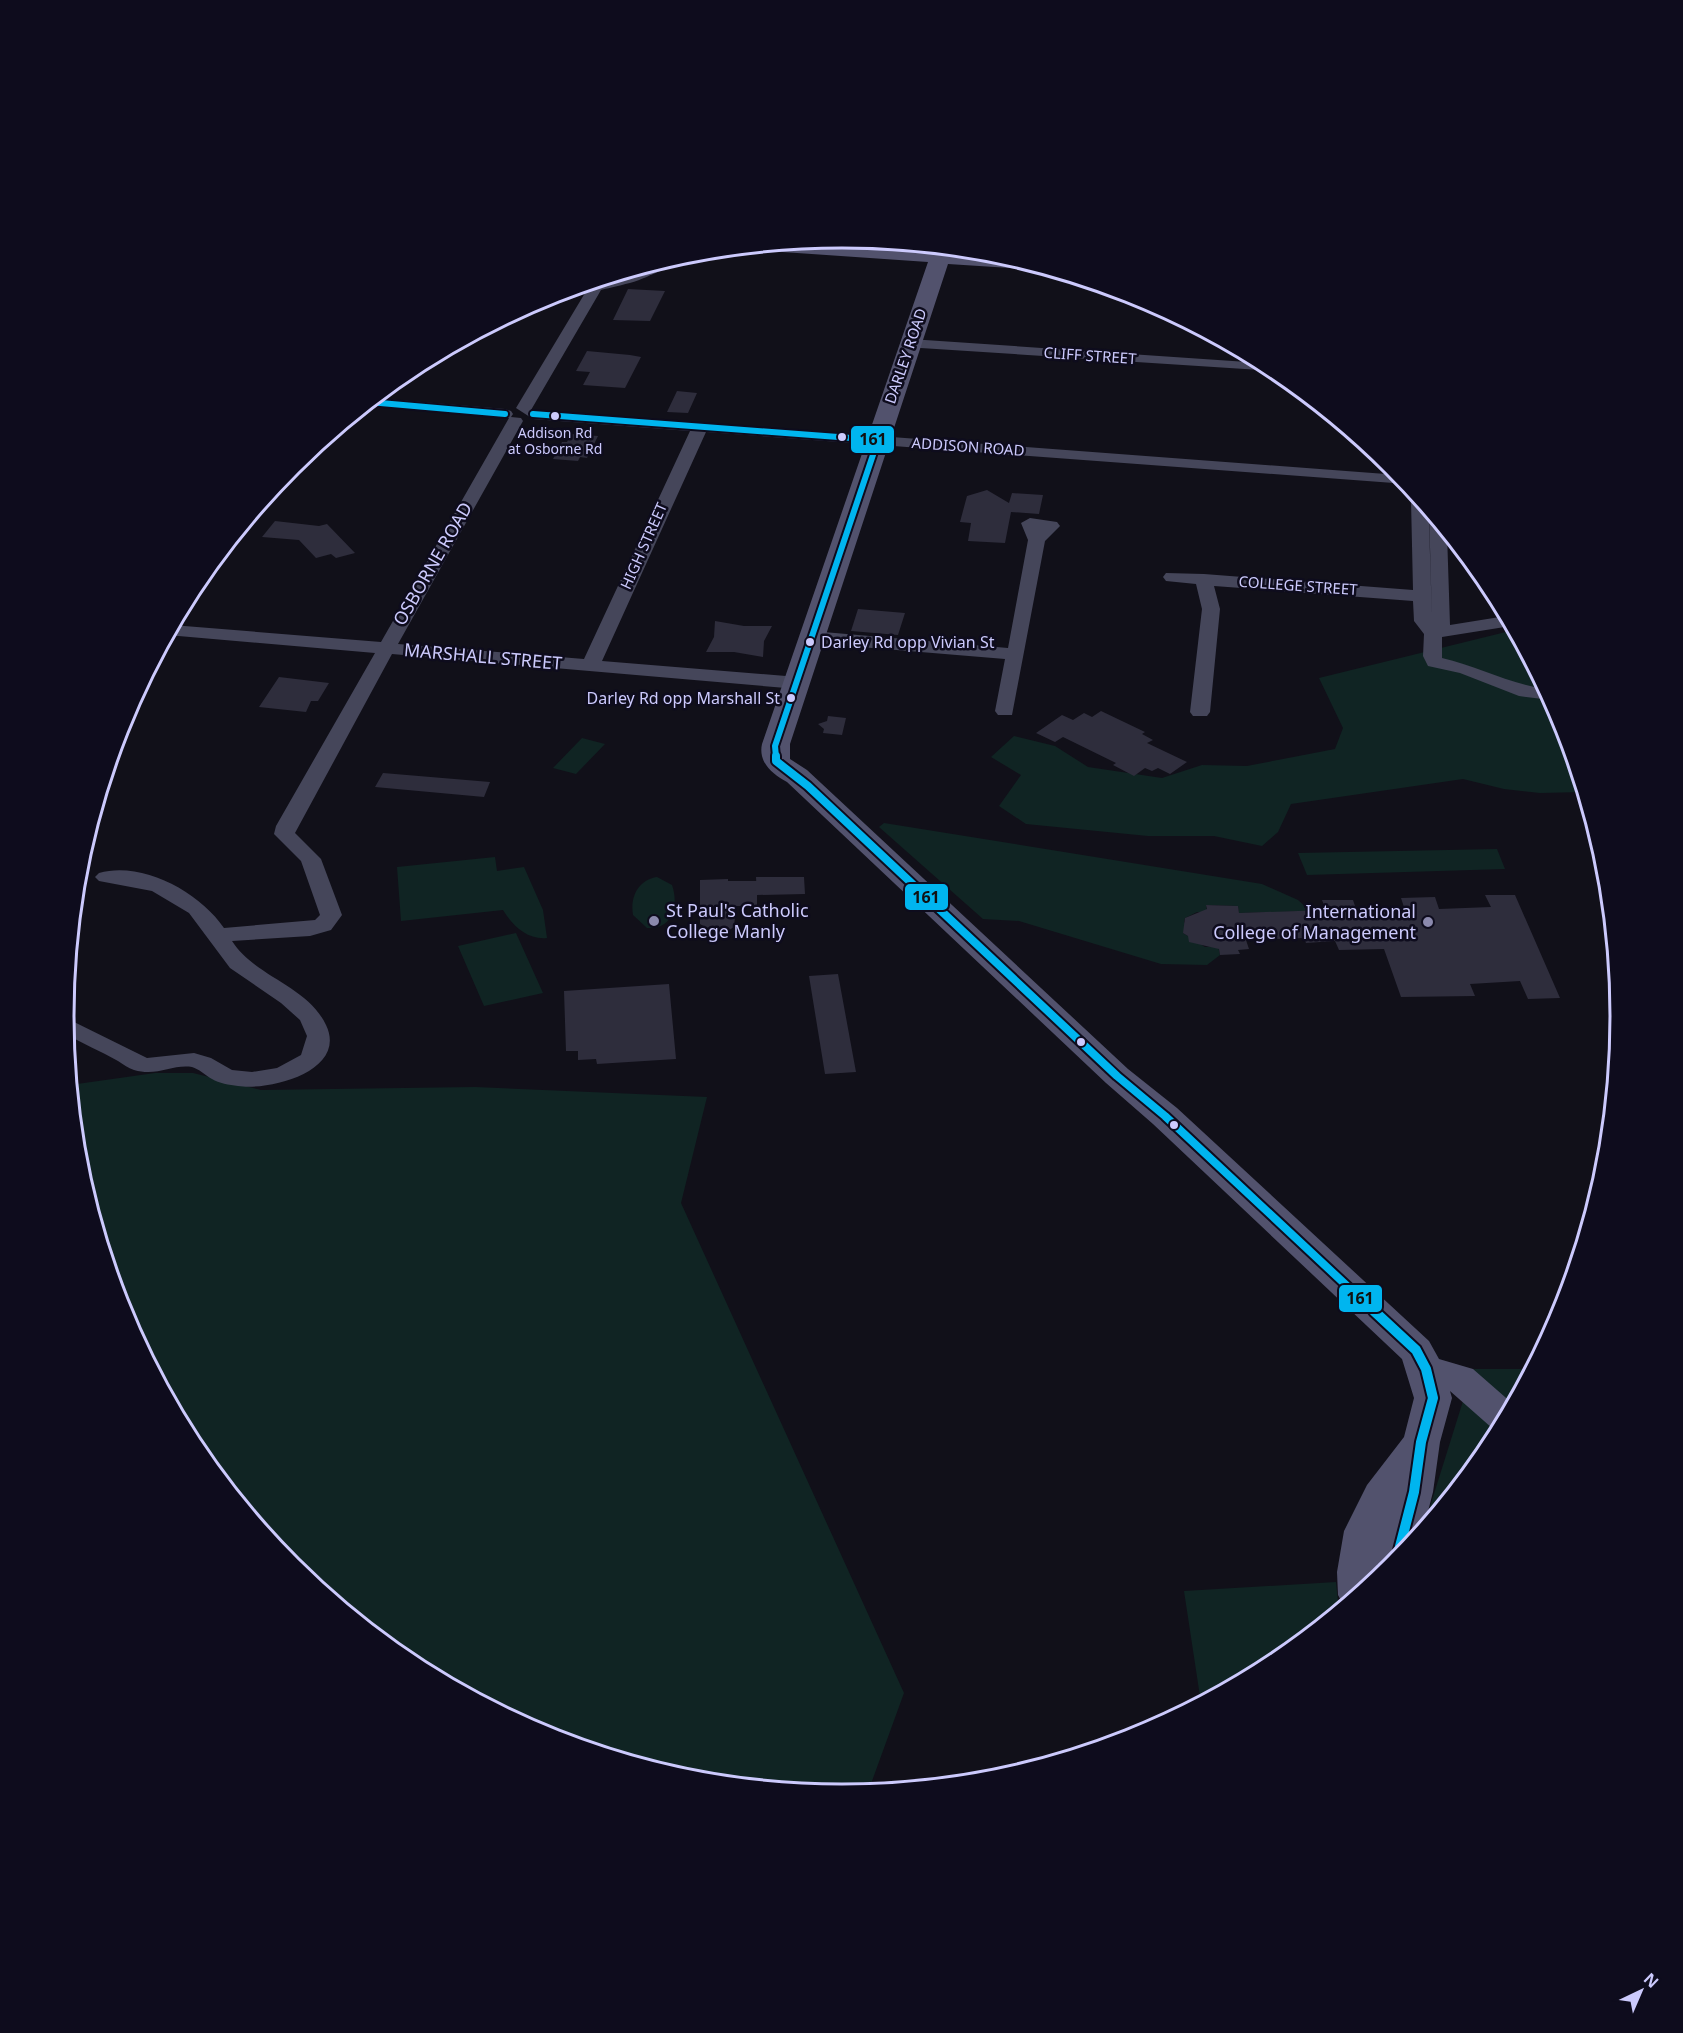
<svg xmlns="http://www.w3.org/2000/svg" width="1683" height="2033" font-family="'Noto Sans',sans-serif">
  <style>
    .green { fill: #102423 }
    .building { fill: #2e2d3c }
    .lines { fill: none; stroke-linecap: round; stroke-linejoin: round }
    .street { fill: #45465a; fill-rule: evenodd }
    .secondary { fill: #52526d; fill-rule: evenodd }
    .bus-1-far2-casing { stroke: #0e0c1d; stroke-width: 10 }
    .bus-1-far1-casing { stroke: #0e0c1d; stroke-width: 12 }
    .bus-1-casing { stroke: #0e0c1d; stroke-width: 14 }
    .bus-1-far2 { stroke: #00b5ef; stroke-width: 6 }
    .bus-1-far1 { stroke: #00b5ef; stroke-width: 8 }
    .bus-1 { stroke: #00b5ef; stroke-width: 10 }
    .bus-dot { fill: #cccafd; stroke: #0e0c1d; stroke-width: 2 }
    .poi-dot { fill: #8b89ad; stroke: #0e0c1d; stroke-width: 2 }
    .labels { text-anchor: middle; stroke-width: 5; stroke-linejoin: round; paint-order: stroke }
    .far-bus-label { font-size: 14px; fill: #cccafd; stroke: #0e0c1d }
    .far-street-label { font-size: 15px; fill: #cccafd; stroke: #0e0c1d }
    .bus-label { font-size: 16px; fill: #cccafd; stroke: #0e0c1d; text-anchor: start }
    .street-label { font-size: 18px; fill: #cccafd; stroke: #0e0c1d }
    .poi-label { font-size: 18px; fill: #cccafd; stroke: #0e0c1d; text-anchor: start }
    .rim { fill: none; stroke: #cccafd; stroke-width: 3 }
    .line-badge { stroke: #0e0c1d; stroke-width: 2 }
    .pale-badge-label { font-size: 16px; text-anchor: middle; font-weight: bold; fill: #111 }
  </style>
  <rect width="100%" height="100%" fill="#111019"/>
  <path class="green" d="M1514,630L1561,719L1583,792L1540,793L1504,789L1463,779L1291,804L1278,832L1262,846L1214,836H1148L1026,824L999,806L1021,775L991,757L1014,736L1055,746L1088,767L1162,778L1202,765L1247,766L1335,749L1343,728L1319,678Z
    M582,738L605,744L576,774L553,768Z
    M884,823L1262,884L1298,900L1310,911L1239,913L1238,906L1206,905L1207,912H1197L1185,918L1184,922L1187,926L1183,933L1205,947L1218,946L1220,955L1207,965L1161,964L1019,921L983,919L879,827Z
    M1497,849L1505,869L1307,875L1298,853Z
    M495,857L497,871L524,867L543,910L547,938C527,940 512,925 503,910L401,921L397,867Z
    M657,877L672,885C679,905 673,930 647,928L633,915C630,897 638,880 657,877Z
    M516,933L543,993L484,1006L458,946Z
    M155,1073H193L261,1090L475,1087L707,1097L681,1203L904,1693L868,1792L841,1795L689,1780L543,1736L409,1664L291,1567L194,1449L122,1314L78,1168L70,1085Z
    M1473,1369H1532L1489,1449L1423,1529Z
    M1336,1582L1339,1611L1274,1664L1201,1703L1184,1591Z"/>
  <path class="building" d="M628,289L665,291L650,321L613,320Z
    M587,351L630,355L641,357L625,388L583,385L590,372L576,371Z
    M677,391L697,393L688,413L667,412Z
    M571,434L598,436L587,458L580,457L578,461L553,459L562,442H567Z
    M987,490L1009,503L1012,493L1043,495L1039,514L1011,512L1005,543L968,541L971,523L960,522L967,496Z
    M275,521L319,526L327,524L355,553L336,558L331,554L316,558L299,540L262,537Z
    M858,609L905,613L898,635L851,631Z
    M715,621L744,626H772L764,641L763,657L734,652H706L714,637Z
    M279,677L329,683L318,701H311L306,712L259,707Z
    M1101,711L1145,732L1142,734L1153,740L1147,743L1187,762L1170,774L1158,768L1152,771L1145,768L1134,776L1113,765L1116,763L1063,737L1055,742L1036,733L1062,715L1073,720L1084,713L1092,717Z
    M828,716L846,718L842,735L823,733L824,729L818,724L827,721Z
    M383,773L490,782L484,797L375,787Z
    M756,877H804L805,894L757,895Z
    M728,879V881H757V906H736L734,927L726,932L715,933L700,924V880Z
    M1485,895H1515L1560,998L1528,999L1520,981L1470,984L1475,996L1401,997L1384,949L1339,950L1335,941L1306,943L1304,938L1246,940L1249,949L1238,950L1240,954L1220,955L1219,949L1189,942L1188,936L1183,933L1185,918L1207,909L1206,905L1238,906L1239,913L1326,910L1322,900H1353L1357,912L1405,910L1401,898L1435,897L1439,909L1491,907Z
    M838,974L856,1072L825,1074L809,976Z
    M669,984L676,1059L597,1064L596,1059L578,1060V1051H566L564,991Z"/>
  <g class="lines">
    <path class="street" d="M661,262L663,265C650,281 620,285 601,290L531,410L1399,475L1407,484L706,432L602,661L798,677L807,683L805,687L798,689L392,654L295,833L321,859L342,915L331,930L310,936L232,941C255,977 307,985 326,1025C348,1071 270,1091 238,1086C229,1085 219,1083 212,1079C205,1075 199,1069 192,1067C172,1064 157,1077 134,1070C128,1068 123,1064 118,1061C100,1051 82,1043 65,1034L64,1017L147,1058L194,1053L211,1058L232,1070L252,1072L277,1068L301,1055L307,1036L300,1020L281,1003L230,968L189,913L152,891L99,881L95,877L99,873C143,861 199,892 224,928L315,920L320,915L301,861L274,834L276,826L375,653L167,635L172,625L381,642L509,418L365,406L374,398L505,409L511,411L513,414L511,417L521,418L523,421L398,644L584,659L690,431L533,419L516,408L591,283Z
      M910,339L1262,363L1277,371L905,347L902,344Z
      M1414,496H1416L1429,511L1432,620L1429,522L1434,518L1447,533L1450,625L1506,616L1511,626L1442,637V658C1477,666 1510,684 1545,689L1551,700L1519,696L1460,673L1428,666L1423,656L1424,634L1414,621L1413,601L1214,586L1220,609L1210,712L1207,716H1193L1190,712L1202,609L1196,584L1166,581L1163,577L1166,573L1204,574L1413,590L1411,500Z
      M1030,518L1057,522L1060,526L1045,541L1012,715H998L995,711L1005,659L812,643L803,637L812,631L1008,648L1028,540L1021,523Z"/>
    <path class="secondary" d="M805,242L932,250L934,247L953,249L952,252L1001,255L1034,265L1025,269L948,264L790,744V759L807,770L1128,1069L1177,1108L1429,1341L1439,1359L1473,1369L1513,1404L1499,1430L1492,1428L1450,1391L1452,1398L1440,1442L1433,1492L1424,1527L1384,1574L1377,1564V1579L1344,1606L1338,1595L1337,1572L1344,1531L1367,1485L1404,1437L1414,1398L1402,1359L1153,1124L1106,1083L787,782C772,774 758,762 762,744L928,262L768,251L759,246Z
      M669,259L671,262C663,274 635,282 622,273Z"/>
    <g class="bus-1-far2-casing">
      <path id="bus-1-far2" d="M369,402L505,414
        M533,414L878,440L775,746L776,757"/>
    </g>
    <g class="bus-1-far1-casing">
      <path id="bus-1-far1" d="M776,756V761L808,786L1117,1076L1165,1116L1376,1313"/>
    </g>
    <g class="bus-1-casing">
      <path id="bus-1" d="M1374,1311L1416,1350L1426,1369L1433,1398L1421,1442L1414,1492L1396,1562"/>
    </g>
    <use href="#bus-1-far2" class="bus-1-far2"/>
    <use href="#bus-1-far1" class="bus-1-far1"/>
    <use href="#bus-1" class="bus-1"/>
  </g>
  <g class="bus-dot">
    <circle cx="555" cy="416" r="5"/>
    <circle cx="842" cy="437" r="5"/>
    <circle cx="810" cy="642" r="5"/>
    <circle cx="791" cy="698" r="5"/>
    <circle cx="1081" cy="1042" r="5"/>
    <circle cx="1174" cy="1125" r="5"/>
  </g>
  <g class="poi-dot">
    <circle cx="654" cy="921" r="6"/>
    <circle cx="1428" cy="922" r="6"/>
  </g>
  <g class="labels">
    <g class="far-bus-label">
      <text x="555" y="438">Addison Rd<tspan x="555" dy="16">at Osborne Rd</tspan></text>
    </g>
    <g class="far-street-label">
      <text transform="translate(906 356) rotate(-71)" y="5">DARLEY ROAD</text>
      <text transform="translate(1090 356) rotate(4)" y="5">CLIFF STREET</text>
      <text transform="translate(968 447) rotate(4)" y="5">ADDISON ROAD</text>
      <text transform="translate(644 546) rotate(-66)" y="5">HIGH STREET</text>
      <text transform="translate(1298 586) rotate(4)" y="5">COLLEGE STREET</text>
    </g>
    <g class="bus-label">
      <text x="821" y="648">Darley Rd opp Vivian St</text>
      <text x="780" y="704" text-anchor="end">Darley Rd opp Marshall St</text>
    </g>
    <g class="street-label">
      <text transform="translate(433 564) rotate(-60)" y="6">OSBORNE ROAD</text>
      <text transform="translate(483 657) rotate(5)" y="6">MARSHALL STREET</text>
    </g>
    <g class="poi-label">
      <text x="666" y="917">St Paul's Catholic<tspan x="666" dy="21">College Manly</tspan></text>
      <text x="1416" y="918" text-anchor="end">International<tspan x="1416" dy="21">College of Management</tspan></text>
    </g>
  </g>
  <path d="M0 0H1683V2033H0ZM74 1016a768 768 0 1 1 1536 0a768 768 0 1 1-1536 0Z" fill="#0e0c1d" fill-rule="evenodd"/>
  <path class="rim" d="M74 1016a768 768 0 1 1 1536 0a768 768 0 1 1-1536 0Z"/>
  <g class="line-badge">
    <rect x="850" y="425" width="45" height="29" rx="6" fill="#00b5ef"/>
    <rect x="904" y="883" width="45" height="28" rx="6" fill="#00b5ef"/>
    <rect x="1338" y="1284" width="45" height="29" rx="6" fill="#00b5ef"/>
  </g>
  <g class="pale-badge-label">
    <text x="873" y="445">161</text>
    <text x="926" y="903">161</text>
    <text x="1360" y="1304">161</text>
  </g>
  <g transform="translate(1641 1991) rotate(44)" stroke="#0e0c1d" stroke-width="4.5" paint-order="stroke">
  <path d="M0-4.5L10 22L0 15L-10 22Z" fill="#cccafd"/>
  <text y="-9" font-size="16" font-weight="bold" text-anchor="middle" fill="#cccafd">N</text>
  </g>
</svg>
